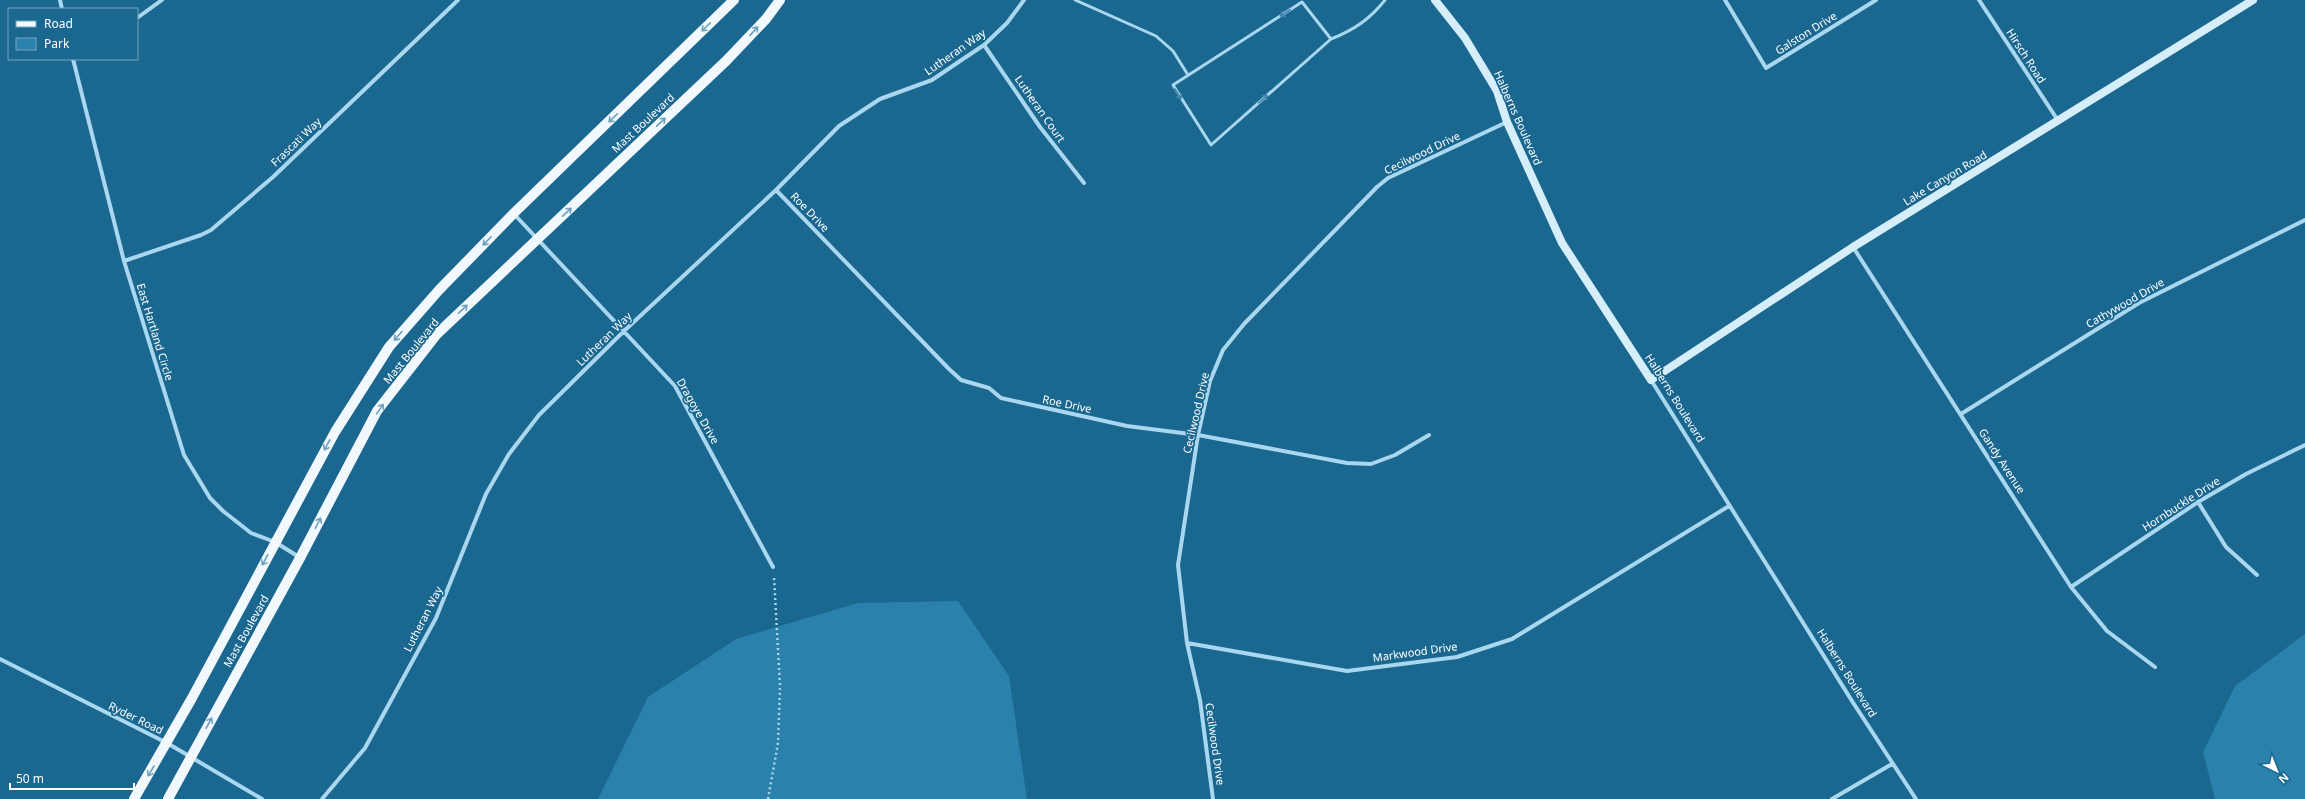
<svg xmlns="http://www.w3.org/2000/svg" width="2305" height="799" font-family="'Noto Sans',sans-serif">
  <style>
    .green { fill: #2a81ac }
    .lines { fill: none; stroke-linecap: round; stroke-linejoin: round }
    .path { stroke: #a9d7ef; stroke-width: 2.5; stroke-dasharray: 2 3; stroke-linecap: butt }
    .lane { stroke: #a9d7ef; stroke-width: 3 }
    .street { stroke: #a9d7ef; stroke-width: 4 }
    .secondary { stroke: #d6eefa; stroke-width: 8 }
    .primary { stroke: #f1f9ff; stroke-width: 10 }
    .oneway { stroke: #3e83a8 }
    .oneway2 { stroke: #70a1bc }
    .labels { text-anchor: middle; stroke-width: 3.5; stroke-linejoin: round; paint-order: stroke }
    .street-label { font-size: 11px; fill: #fff; stroke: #1a6790 }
  </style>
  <rect width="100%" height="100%" fill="#1a6790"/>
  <path class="green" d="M958,601L1009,676L1027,799H598L648,697L736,639L858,603Z
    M2305,634V799H2215L2203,752L2235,686Z"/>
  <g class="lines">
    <path class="path" d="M768,799L778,743L780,686L774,577"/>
    <path class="lane" d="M1075,0L1156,36L1173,51L1188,75
      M1331,39L1302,2L1173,85L1211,145L1331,39C1354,30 1370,19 1385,0"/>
    <path class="street" d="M60,0L62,9
      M1725,0L1766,68L1876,0
      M1979,0L2059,122
      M137,18L162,0
      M984,45L1040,127L1084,183
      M73,59L124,261L184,455L210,498L223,511L251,533L275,542L299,557
      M776,190L949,369L961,380L989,388L1001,398L1127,426L1198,435L1347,463L1371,464L1395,455L1429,435
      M514,214L675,386L773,567
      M1853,247L2071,587L2107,631L2155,667
      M124,261L201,235L211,230L273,177L458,0
      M1651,380L1852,701L1916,799
      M1961,414L2139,303L2305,220
      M2198,502L2226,547L2257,575
      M2071,587L2198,502L2246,474L2305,445
      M1187,643L1347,671L1457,657L1512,639L1729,506
      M0,659L167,743L262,799
      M322,799L365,748L436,618L486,494L509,454L539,415L624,331L776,190L839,126L880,99L932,80L963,59L984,45L1007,23L1024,0
      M1213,799L1200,700L1187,643L1178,565L1198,435L1210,381L1223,350L1244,324L1377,187L1388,178L1507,122
      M1832,799L1892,764"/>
    <path class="secondary" d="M1435,0L1465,38L1497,91L1507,122L1562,243L1651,380L1853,247L2253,0"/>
    <path class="primary" d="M134,799L192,698L335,432L389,347L439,290L514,213L734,0
      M168,799L300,558L377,411L437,334L726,61L766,19L780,0"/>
  </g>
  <defs><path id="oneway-shaft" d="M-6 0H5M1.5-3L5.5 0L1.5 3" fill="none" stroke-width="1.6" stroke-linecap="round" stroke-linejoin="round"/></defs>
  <g class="oneway">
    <use href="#oneway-shaft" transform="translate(1285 13) rotate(147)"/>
    <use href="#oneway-shaft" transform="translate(1178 94) rotate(58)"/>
    <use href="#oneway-shaft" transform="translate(1263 99) rotate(-42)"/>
  </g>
  <g class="oneway2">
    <use href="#oneway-shaft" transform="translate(706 27) rotate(136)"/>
    <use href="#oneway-shaft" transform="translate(754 31) rotate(-47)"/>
    <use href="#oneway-shaft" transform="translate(613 118) rotate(136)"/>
    <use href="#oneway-shaft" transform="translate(661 122) rotate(-43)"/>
    <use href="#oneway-shaft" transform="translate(567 212) rotate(-43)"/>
    <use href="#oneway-shaft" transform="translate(487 241) rotate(134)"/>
    <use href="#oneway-shaft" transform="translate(463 309) rotate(-43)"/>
    <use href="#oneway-shaft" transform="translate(398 336) rotate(131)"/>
    <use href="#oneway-shaft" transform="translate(380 409) rotate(-55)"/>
    <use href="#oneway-shaft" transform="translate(327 445) rotate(119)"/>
    <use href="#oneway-shaft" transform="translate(318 523) rotate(-62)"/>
    <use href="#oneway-shaft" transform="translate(265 560) rotate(118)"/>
    <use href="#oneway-shaft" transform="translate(209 723) rotate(-61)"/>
    <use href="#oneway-shaft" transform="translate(151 771) rotate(121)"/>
  </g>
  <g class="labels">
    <g class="street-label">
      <text transform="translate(1806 33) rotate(-32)" y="4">Galston Drive</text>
      <text transform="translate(955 52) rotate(-35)" y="4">Lutheran Way</text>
      <text transform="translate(2026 56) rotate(57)" y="4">Hirsch Road</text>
      <text transform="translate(1040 109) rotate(55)" y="4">Lutheran Court</text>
      <text transform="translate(1518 118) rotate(66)" y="4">Halberns Boulevard</text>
      <text transform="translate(643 123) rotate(-43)" y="4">Mast Boulevard</text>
      <text transform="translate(296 142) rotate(-44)" y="4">Frascati Way</text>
      <text transform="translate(1422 153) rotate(-26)" y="4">Cecilwood Drive</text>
      <text transform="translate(1945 178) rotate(-31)" y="4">Lake Canyon Road</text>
      <text transform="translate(810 212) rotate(46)" y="4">Roe Drive</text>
      <text transform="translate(2125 303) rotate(-30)" y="4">Cathywood Drive</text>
      <text transform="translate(155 332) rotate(73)" y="4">East Hartland Circle</text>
      <text transform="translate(604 339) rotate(-44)" y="4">Lutheran Way</text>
      <text transform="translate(411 351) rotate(-51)" y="4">Mast Boulevard</text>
      <text transform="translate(1675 398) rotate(58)" y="4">Halberns Boulevard</text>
      <text transform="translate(1067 404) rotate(12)" y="4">Roe Drive</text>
      <text transform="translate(698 411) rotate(60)" y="4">Dragoye Drive</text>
      <text transform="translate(1196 413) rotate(-77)" y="4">Cecilwood Drive</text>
      <text transform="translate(2002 461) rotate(57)" y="4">Gandy Avenue</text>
      <text transform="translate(2181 504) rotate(-33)" y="4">Hornbuckle Drive</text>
      <text transform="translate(423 619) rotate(-63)" y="4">Lutheran Way</text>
      <text transform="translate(246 631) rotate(-61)" y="4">Mast Boulevard</text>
      <text transform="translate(1415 652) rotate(-8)" y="4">Markwood Drive</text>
      <text transform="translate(1847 673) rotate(58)" y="4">Halberns Boulevard</text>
      <text transform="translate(136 718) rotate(26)" y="4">Ryder Road</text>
      <text transform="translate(1215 744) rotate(82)" y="4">Cecilwood Drive</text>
    </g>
  </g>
  <rect x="8" y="8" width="130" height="52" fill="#1a6790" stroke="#76a4bc"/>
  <rect x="16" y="21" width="20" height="6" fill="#f1f9ff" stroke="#76a4bc"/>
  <text x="44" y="28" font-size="12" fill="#ffffff">Road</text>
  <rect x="16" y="38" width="20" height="12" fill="#2a81ac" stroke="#76a4bc"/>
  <text x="44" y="48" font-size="12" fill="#ffffff">Park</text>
  <g transform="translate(2277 771) rotate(137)" stroke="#1a6790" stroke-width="3" paint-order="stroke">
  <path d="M0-3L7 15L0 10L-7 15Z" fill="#ffffff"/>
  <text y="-6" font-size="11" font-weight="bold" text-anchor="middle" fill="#ffffff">N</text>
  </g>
  <path d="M10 783v6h124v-6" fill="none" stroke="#ffffff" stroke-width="2"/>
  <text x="16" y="783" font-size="12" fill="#ffffff" stroke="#1a6790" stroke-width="3" paint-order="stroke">50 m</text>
</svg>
